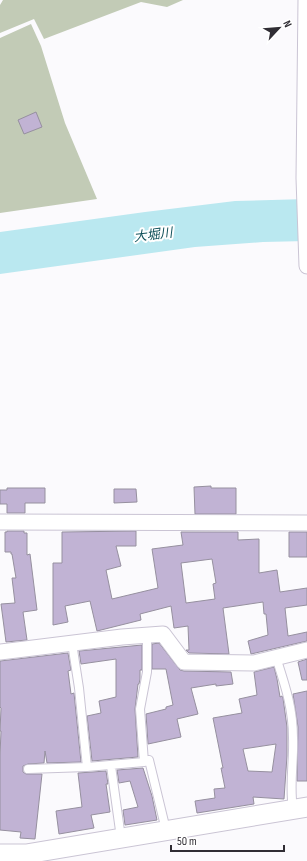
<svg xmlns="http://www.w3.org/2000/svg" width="307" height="861" font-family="'Sofia Sans Condensed','Noto Sans JP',sans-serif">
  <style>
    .green { fill: #c2cbb6 }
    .water { fill: #bae8f0 }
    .building { fill: #c1b3d4; stroke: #96909f; fill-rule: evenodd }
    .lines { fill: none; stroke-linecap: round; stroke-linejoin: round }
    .service-casing { stroke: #cac4d4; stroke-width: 10 }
    .minor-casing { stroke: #cac4d4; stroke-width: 17 }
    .tertiary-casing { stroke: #cac4d4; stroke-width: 21 }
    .service { stroke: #fff; stroke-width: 8 }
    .minor { stroke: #fff; stroke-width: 15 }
    .tertiary { stroke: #fff; stroke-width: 19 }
    .labels { text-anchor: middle; stroke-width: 4; stroke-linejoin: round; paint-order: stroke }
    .water-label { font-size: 13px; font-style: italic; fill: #0f5059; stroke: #fff }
  </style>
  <rect width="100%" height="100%" fill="#fbfafd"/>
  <path class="green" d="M3,0H183L167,7L141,2L44,39L34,19L0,33V5Z
    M31,24L41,46L65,123L97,199L0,213V38Z"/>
  <path class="water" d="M307,199V241L263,242L195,247L0,274V232L145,212L235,201Z"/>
  <path class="building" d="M36,112L42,127L24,134L18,120Z
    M211,486V488H236V514H195L194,487Z
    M7,488H45V503H25V513H7V504H0V490H7Z
    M114,489H136L137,502L114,503Z
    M7,531H24V533H27V555L30,554L37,610L23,612L27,640L6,642L1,604L15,603L12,578H16L12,554H11V552H5V532H7Z
    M136,531V546H116L121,566L106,570L112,599L158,588L152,549L183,545L181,532H238V540L259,539V573L277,570L280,592L307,588V605L285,608L288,636L307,632V641L251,654L248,641L268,635L266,614H264L263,602L223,608L229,654L189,653L186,650H189L188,626L174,628L171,606L140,614L141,620L97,631L90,601L65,606L68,622L53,625V563H62V532ZM212,559L216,583L213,584L215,599L186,603L181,563Z
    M289,532H307V557H289Z
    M159,643L180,670L184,671L231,672L233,684L216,686V684L191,688L198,714L177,719L181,737L148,744L146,714L166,709V707L173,705L166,669H152V644Z
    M142,645V670H140V679L139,684H138L135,709L138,757L92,761L87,716L101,713L99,701L116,697V659L81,664L79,651Z
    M68,653L71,670L68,671L71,694L74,693L81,762L47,763L45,751L44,763L28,764L23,766V772L26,774H42L35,839L20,838L21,832L0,830V755L1,731H0L1,708L0,707V661Z
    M307,659V680H302L298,662Z
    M274,667L277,679L280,697L282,696L283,698L287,727V756L284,799L253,797L254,804L197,813L195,801L215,798L214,789L225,788L221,768H223L213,718L242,713L239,699L257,695L254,672ZM276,744L272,772L248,771L243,749Z
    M307,691V781H297L298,727L293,694Z
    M143,768L152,796L157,820L125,825L123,810L138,807L130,781L119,783L117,770Z
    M106,771L108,784H106L110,812L91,815L94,828L59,834L56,811L82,807L78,773Z"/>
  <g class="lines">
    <g class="service-casing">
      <path id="service" d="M72,643L79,688L87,767
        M276,657C285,685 293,708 293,738C294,762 289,785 293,809
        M149,760L166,830
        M111,766L121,838
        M28,769L87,767L144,762L140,709L147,672V635"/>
    </g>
    <g class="minor-casing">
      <path id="minor" d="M306,0L304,178L307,266
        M0,522L307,523
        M0,652L122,637L163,634L184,662L254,663L307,650"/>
    </g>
    <g class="tertiary-casing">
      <path id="tertiary" d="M0,854H26L307,807"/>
    </g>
    <use href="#service" class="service"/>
    <use href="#minor" class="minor"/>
    <use href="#tertiary" class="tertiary"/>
  </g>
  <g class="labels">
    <g class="water-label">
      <text transform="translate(153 234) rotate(-7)" y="5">大堀川</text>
    </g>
  </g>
  <g transform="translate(279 28) rotate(64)" stroke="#ffffff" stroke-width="3" paint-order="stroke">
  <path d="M0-3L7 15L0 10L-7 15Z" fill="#302d34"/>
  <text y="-6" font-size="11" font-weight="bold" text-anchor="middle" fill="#302d34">N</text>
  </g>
  <path d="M171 845v6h113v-6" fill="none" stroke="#302d34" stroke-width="2"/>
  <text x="177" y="845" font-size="12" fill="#302d34" stroke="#ffffff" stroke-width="3" paint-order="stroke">50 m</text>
</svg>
